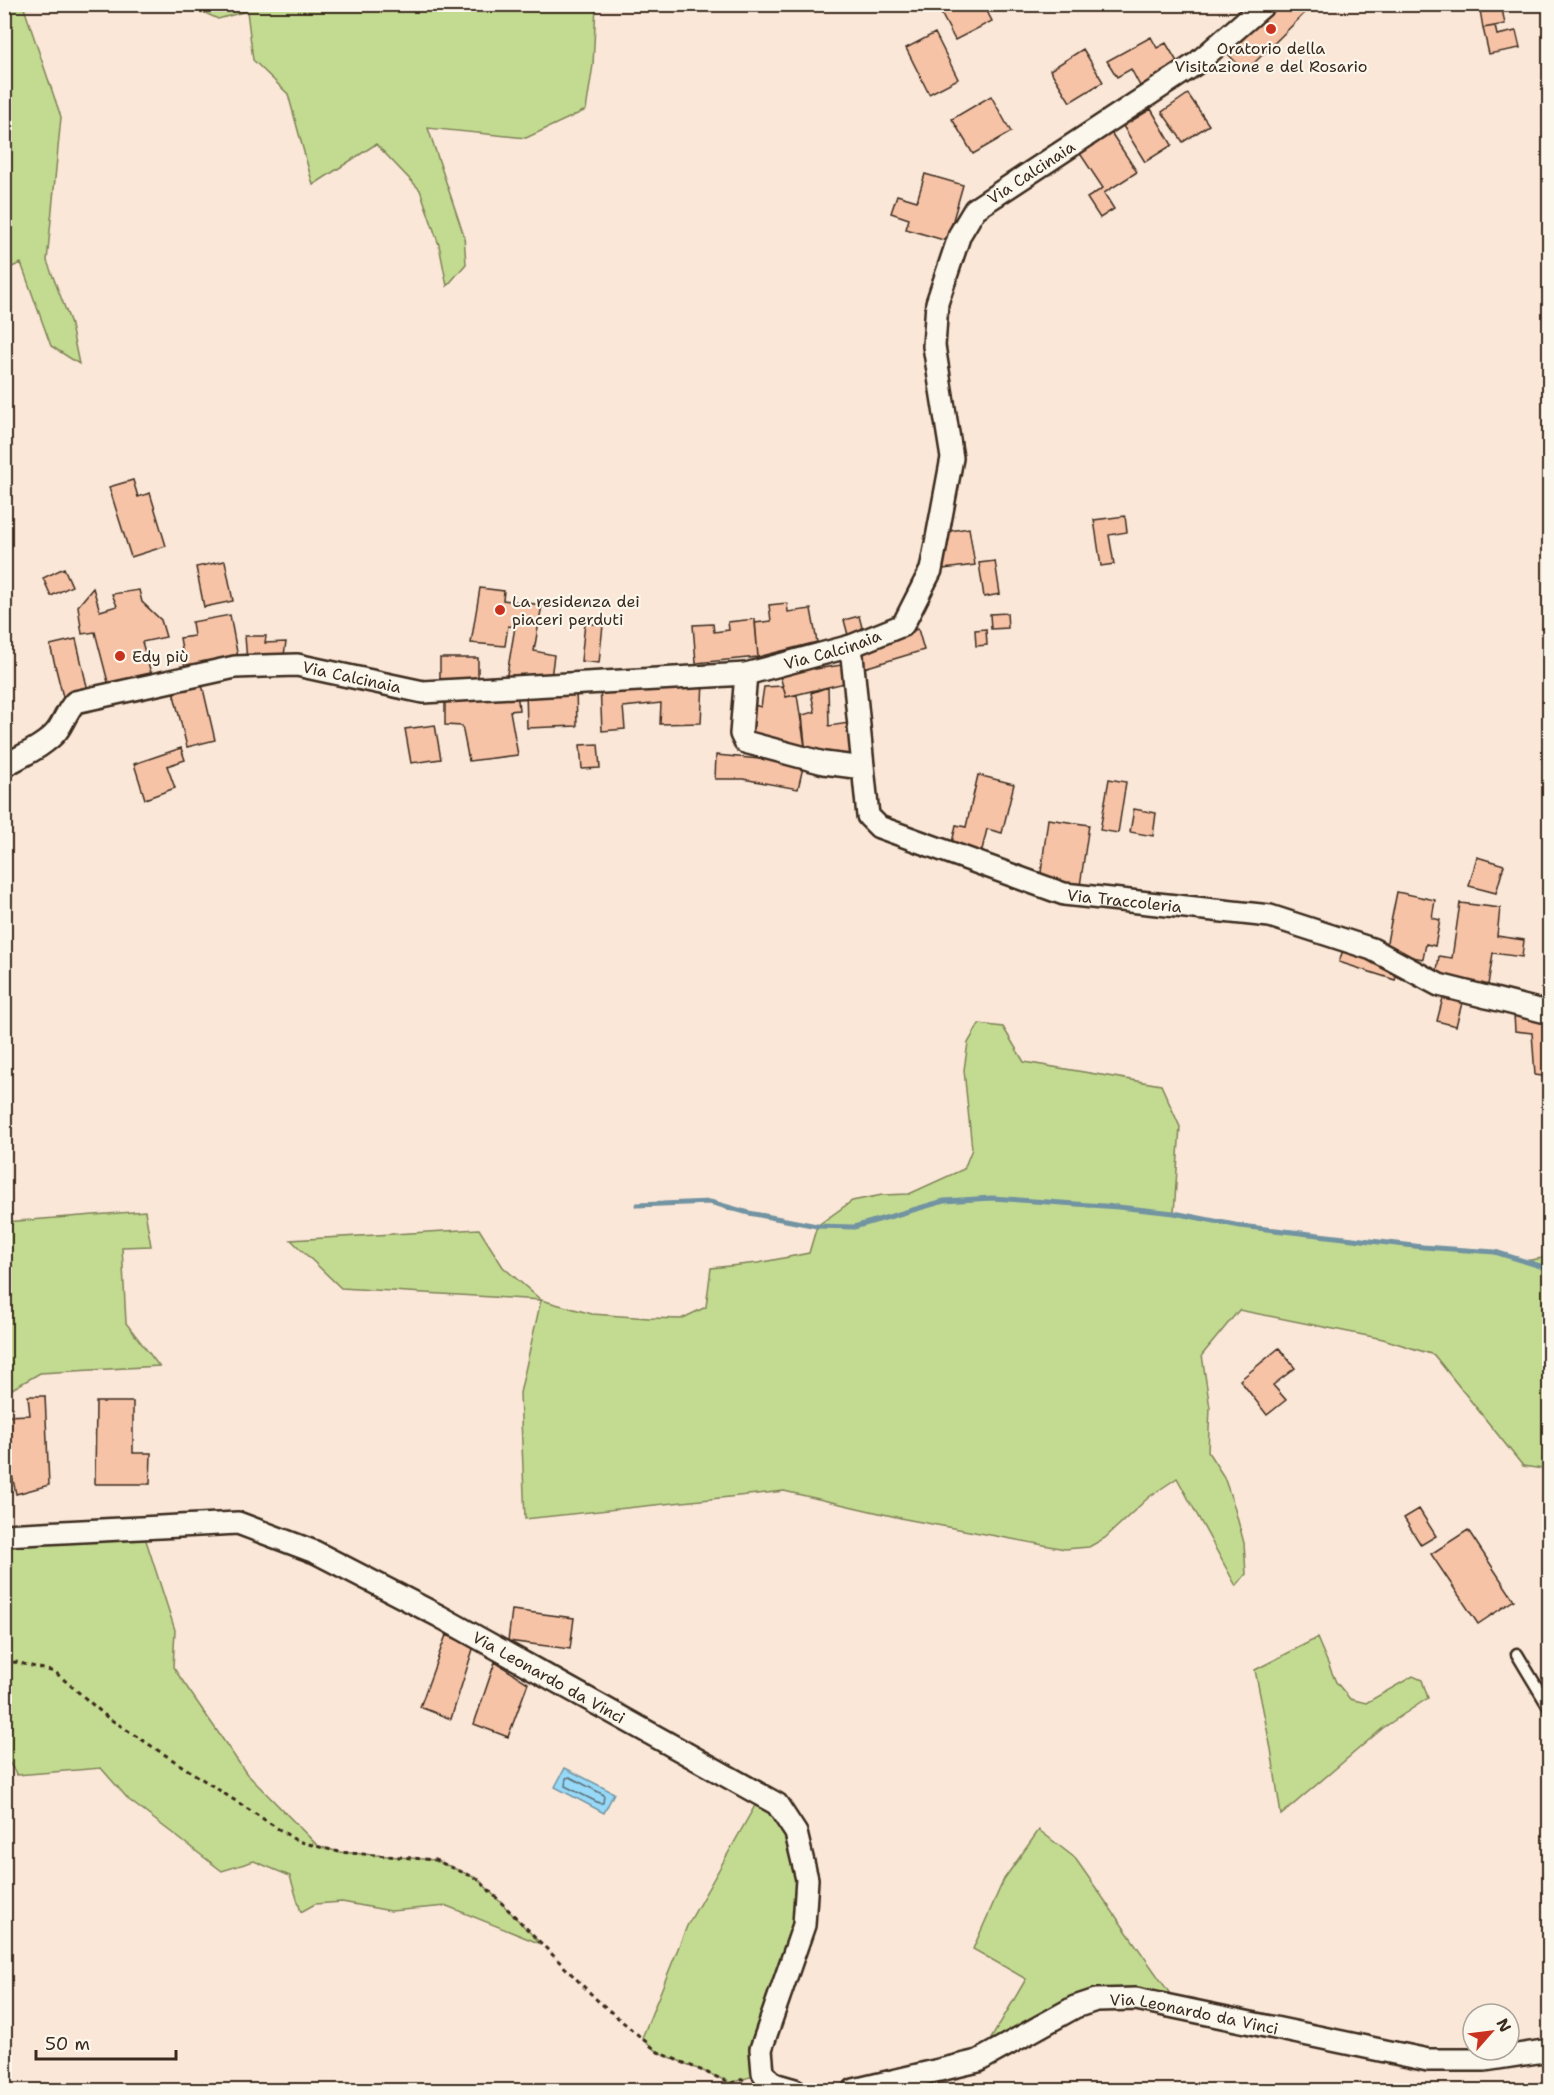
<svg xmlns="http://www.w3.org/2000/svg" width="1554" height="2095" font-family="'Shantell Sans',sans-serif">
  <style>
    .green { fill: #c3db91; stroke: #7f8258; stroke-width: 1.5 }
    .water { fill: #96d9f8; stroke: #7293a1; stroke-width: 1.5 }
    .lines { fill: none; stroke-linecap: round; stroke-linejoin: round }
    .shore { stroke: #5f7075; stroke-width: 1.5 }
    .stream { stroke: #7293a1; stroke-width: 5 }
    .building { fill: #f6c3a7; stroke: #3b2a1e; stroke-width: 1.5 }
    .service-casing { stroke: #3b2a1e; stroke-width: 15 }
    .minor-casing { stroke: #3b2a1e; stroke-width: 26 }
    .path { stroke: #3b2a1e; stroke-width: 3; stroke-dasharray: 4.5 4.5; stroke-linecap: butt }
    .service { stroke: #fbf7ec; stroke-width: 10 }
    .minor { stroke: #fbf7ec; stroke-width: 21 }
    .poi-dot { fill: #c8321e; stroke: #fbf7ec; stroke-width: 2 }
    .labels { text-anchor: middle; stroke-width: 4.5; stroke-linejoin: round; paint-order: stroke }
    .poi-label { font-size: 16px; fill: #3b2a1e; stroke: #fbf7ec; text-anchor: start }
    .street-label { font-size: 16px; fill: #3b2a1e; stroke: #fbf7ec }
  </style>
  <rect width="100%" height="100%" fill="#fae7d7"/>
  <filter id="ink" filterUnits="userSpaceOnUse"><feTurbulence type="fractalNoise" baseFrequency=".0167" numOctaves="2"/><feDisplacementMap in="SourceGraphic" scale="12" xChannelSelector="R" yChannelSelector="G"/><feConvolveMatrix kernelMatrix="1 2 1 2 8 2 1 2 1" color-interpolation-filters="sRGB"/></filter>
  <g filter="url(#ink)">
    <path class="green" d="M4,5H60L24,8L61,117L47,261L70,321L79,364L51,346L21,263L5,270Z
      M188,5H596L593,65L586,110L526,138L428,128L464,236L466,264L447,286L439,245L420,190L376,144L313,185L288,94L253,60L247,11L218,19Z
      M979,1024L1003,1027L1024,1062L1161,1085L1180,1127L1174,1213L1240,1226L1423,1247L1495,1252L1525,1261L1549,1257V1470L1523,1466L1434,1355L1383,1339L1239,1310L1202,1355L1210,1408L1208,1452L1224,1477L1234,1506L1244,1543L1246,1574L1236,1586L1177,1478L1149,1497L1105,1538L1089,1547L1065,1549L905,1519L784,1491L525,1519L520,1393L541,1300L341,1288L291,1240L479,1229L503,1267L541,1300L592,1314L649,1318L681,1319L706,1307L711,1268L758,1263L809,1253L817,1226L852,1201L882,1195L909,1194L964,1169L972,1149L964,1070L968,1043Z
      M145,1211L151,1246L122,1247L126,1323L159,1366L40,1373L5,1393V1222Z
      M142,1528L175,1630L173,1667L246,1773L318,1846L339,1852L435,1860L478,1879L541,1944L447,1906L391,1911L342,1902L315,1904L301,1912L290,1876L254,1861L222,1871L129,1800L101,1768L17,1775L5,1756V1535Z
      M1317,1638L1336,1682L1350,1699L1366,1703L1413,1676L1422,1680L1428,1698L1383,1728L1281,1815L1271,1749L1255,1670Z
      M761,1795L777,1804L807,1879L763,2073L731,2083L658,2052L642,2038L687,1926Z
      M1039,1830L1075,1858L1180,2008L1096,2000L978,2061L1026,1979L973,1949L1004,1879Z"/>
    <path class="water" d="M565,1768L614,1793L604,1813L555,1787Z"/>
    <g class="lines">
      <path class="shore" d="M570,1777L604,1795L603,1803H599L565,1786L566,1778Z"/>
      <path class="stream" d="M637,1205L710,1202L749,1213L817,1226L854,1227L944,1201L992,1198L1118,1207L1174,1213L1240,1226L1423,1247L1495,1252L1550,1269"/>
    </g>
    <path class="building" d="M958,4H983L992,21L955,40L941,13Z
      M1278,4H1314L1245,72L1228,54Z
      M1479,4H1501L1505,24L1483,28Z
      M1495,26L1497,35L1516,31L1520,48L1489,54L1483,28Z
      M935,33L958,79L929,94L906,48Z
      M1151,37L1157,48L1166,43L1179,65L1140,86L1131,69L1117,77L1107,61Z
      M1083,49L1103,82L1070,102L1050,70Z
      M1188,94L1209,125L1183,142L1162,112Z
      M991,96L1011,132L973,154L952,119Z
      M1151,109L1172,145L1145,162L1123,126Z
      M1110,131L1137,172L1104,193L1114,209L1100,218L1087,198L1103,188L1079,152Z
      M925,174L963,185L947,241L906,229L909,219L891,213L897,195L917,201Z
      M133,480L138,497L150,493L166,546L131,557L109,487Z
      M1125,516L1127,532L1109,535L1114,564L1101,566L1094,520Z
      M969,528L975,565L936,570L943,532Z
      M225,561L233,601L204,607L196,567Z
      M995,561L1000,594L984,597L979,563Z
      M64,568L72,586L51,596L43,578Z
      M93,588L100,611L117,606L112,594L139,590L142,602L161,620L166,637L142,642L152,676L109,686L95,632L82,634L78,606Z
      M480,588L504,591L503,600L542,605L534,651L554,655L551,678L506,680L515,627L508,626L505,646L471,643Z
      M787,603L788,612L811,609L817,642L758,657L755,623L771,621L769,605Z
      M1007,613L1008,628L991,629L990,614Z
      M230,615L239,663L186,673L180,638L194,636L192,622Z
      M859,616L863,631L848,635L844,620Z
      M755,619L758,657L696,663L693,625L713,624L714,632L729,630L728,622Z
      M585,623L603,625L599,663L581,661Z
      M918,629L924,650L864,668L858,647Z
      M986,629L987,645L976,646L975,630Z
      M245,636H266L265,643L286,642L283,661H247Z
      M76,639L88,691L63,697L50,645Z
      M440,658H478V685H440Z
      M816,660L815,669L848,664L849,682L786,697L778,669Z
      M201,680L215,740L187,747L172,687Z
      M703,681L701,723L660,724L661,703L623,707L625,729L602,731L600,685Z
      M783,686L786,697L797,695L805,747L791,748L749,736L751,704L761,707L764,687Z
      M828,687L829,726L849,723L855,758L824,760L822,751L806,754L802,715L815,712L811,693Z
      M576,688L577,726L527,728L526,689Z
      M517,691L519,710L510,711L518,755L469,761L462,726L445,725V696Z
      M435,725L441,759L411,763L405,729Z
      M598,744L600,768L582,769L580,745Z
      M181,748L185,760L167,766L175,788L145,799L134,764Z
      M716,755L804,763L798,789L743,779H715Z
      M978,775L1014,784L1002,833L987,829L981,854L951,847L956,825L966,827Z
      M1109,779L1126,782L1118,833L1100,830Z
      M1134,809L1156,813L1153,836L1130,832Z
      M1048,819L1089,825L1080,886L1040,880Z
      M1477,857L1504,865L1496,893L1469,886Z
      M1397,892L1435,900L1432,918L1440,920L1435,946L1426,944L1423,959L1385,952Z
      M1460,903L1500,908L1497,936L1524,940L1522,957L1493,953L1488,985L1436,978L1439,956L1452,958Z
      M1344,947L1400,966L1395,980L1339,962Z
      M1550,987V1008L1546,1009L1543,988Z
      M1443,998L1462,1003L1456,1026L1437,1021Z
      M1514,1014L1550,1017V1077L1535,1075L1532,1033L1515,1031Z
      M1279,1348L1295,1368L1273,1385L1286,1400L1267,1415L1240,1380Z
      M28,1396H45L49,1485L16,1494L4,1437V1427H8L5,1416L30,1415Z
      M96,1402H133V1453H151L150,1484H95Z
      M4,1437L12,1469L4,1470Z
      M1419,1509L1436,1536L1421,1545L1404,1518Z
      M1468,1530L1514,1600L1478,1624L1431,1554Z
      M512,1610L574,1618L570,1649L508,1641Z
      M446,1635L474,1646L451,1719L420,1707Z
      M495,1662L528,1683L508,1737L474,1724Z
      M1022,2085V2090H985V2088Z"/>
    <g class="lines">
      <g class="service-casing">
        <path id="service" d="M1517,1654L1550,1709"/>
      </g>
      <g class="minor-casing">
        <g id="minor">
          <path id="s1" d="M851,646L868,816L879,827L1064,894L1270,916L1372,949L1439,985L1550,1013"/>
          <path d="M746,674L741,734L745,742L824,763L863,768"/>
          <path id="s2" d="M4,766C21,756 45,746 57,731C64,722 66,712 75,702L235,667L297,665L423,692L746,674L851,646L903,625L931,570L952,458L934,346L937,303L960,234L975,209L1197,63L1265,4"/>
          <path id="s3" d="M4,1535L238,1523L315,1552L439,1616L777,1804L796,1833L807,1879L804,1925L761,2049L763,2073L774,2084L795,2090"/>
          <path id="s4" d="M854,2090L978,2061L1075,2007L1096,2000L1136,1999L1428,2060H1485L1550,2050"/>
        </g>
      </g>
      <path class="path" d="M4,1663L16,1662L55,1672L107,1717L297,1841L339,1852L435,1860L478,1879L597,2000L658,2052L731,2083L747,2078
        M727,2090L731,2083"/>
      <use href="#service" class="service"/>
      <use href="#minor" class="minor"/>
    </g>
  </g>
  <g class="poi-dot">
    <circle cx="1271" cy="29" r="6"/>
    <circle cx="500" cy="610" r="6"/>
    <circle cx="120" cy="656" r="6"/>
  </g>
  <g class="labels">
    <g class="poi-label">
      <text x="1271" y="54" text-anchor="middle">Oratorio della<tspan x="1271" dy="18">Visitazione e del Rosario</tspan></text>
      <text x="512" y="607">La residenza dei<tspan x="512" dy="18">piaceri perduti</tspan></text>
      <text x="132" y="662">Edy più</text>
    </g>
    <g class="street-label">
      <text dy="6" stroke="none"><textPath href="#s2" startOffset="1442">Via Calcinaia</textPath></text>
      <text dy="6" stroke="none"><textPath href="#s2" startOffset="866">Via Calcinaia</textPath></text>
      <text dy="6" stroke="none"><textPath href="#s2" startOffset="380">Via Calcinaia</textPath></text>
      <text dy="6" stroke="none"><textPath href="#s1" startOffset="444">Via Traccoleria</textPath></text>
      <text dy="6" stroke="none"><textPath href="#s3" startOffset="582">Via Leonardo da Vinci</textPath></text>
      <text dy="6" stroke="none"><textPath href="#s4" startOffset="360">Via Leonardo da Vinci</textPath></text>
    </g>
  </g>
  <rect width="1554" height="2095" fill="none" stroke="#fbf7ec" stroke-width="24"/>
  <rect x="12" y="12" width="1530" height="2071" fill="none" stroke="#3b2a1e" stroke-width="2" filter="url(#ink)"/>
  <g transform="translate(1491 2032) rotate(62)"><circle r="28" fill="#fbf7ec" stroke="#aea59a" stroke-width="1.5"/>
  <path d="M0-4.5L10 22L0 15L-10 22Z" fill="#c8321e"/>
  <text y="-9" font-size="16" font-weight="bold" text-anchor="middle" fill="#3b2a1e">N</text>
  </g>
  <path d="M36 2050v9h140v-9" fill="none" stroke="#3b2a1e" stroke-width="3"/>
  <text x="45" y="2050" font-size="18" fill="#3b2a1e" stroke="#fbf7ec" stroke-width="4.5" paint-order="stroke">50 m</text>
</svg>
